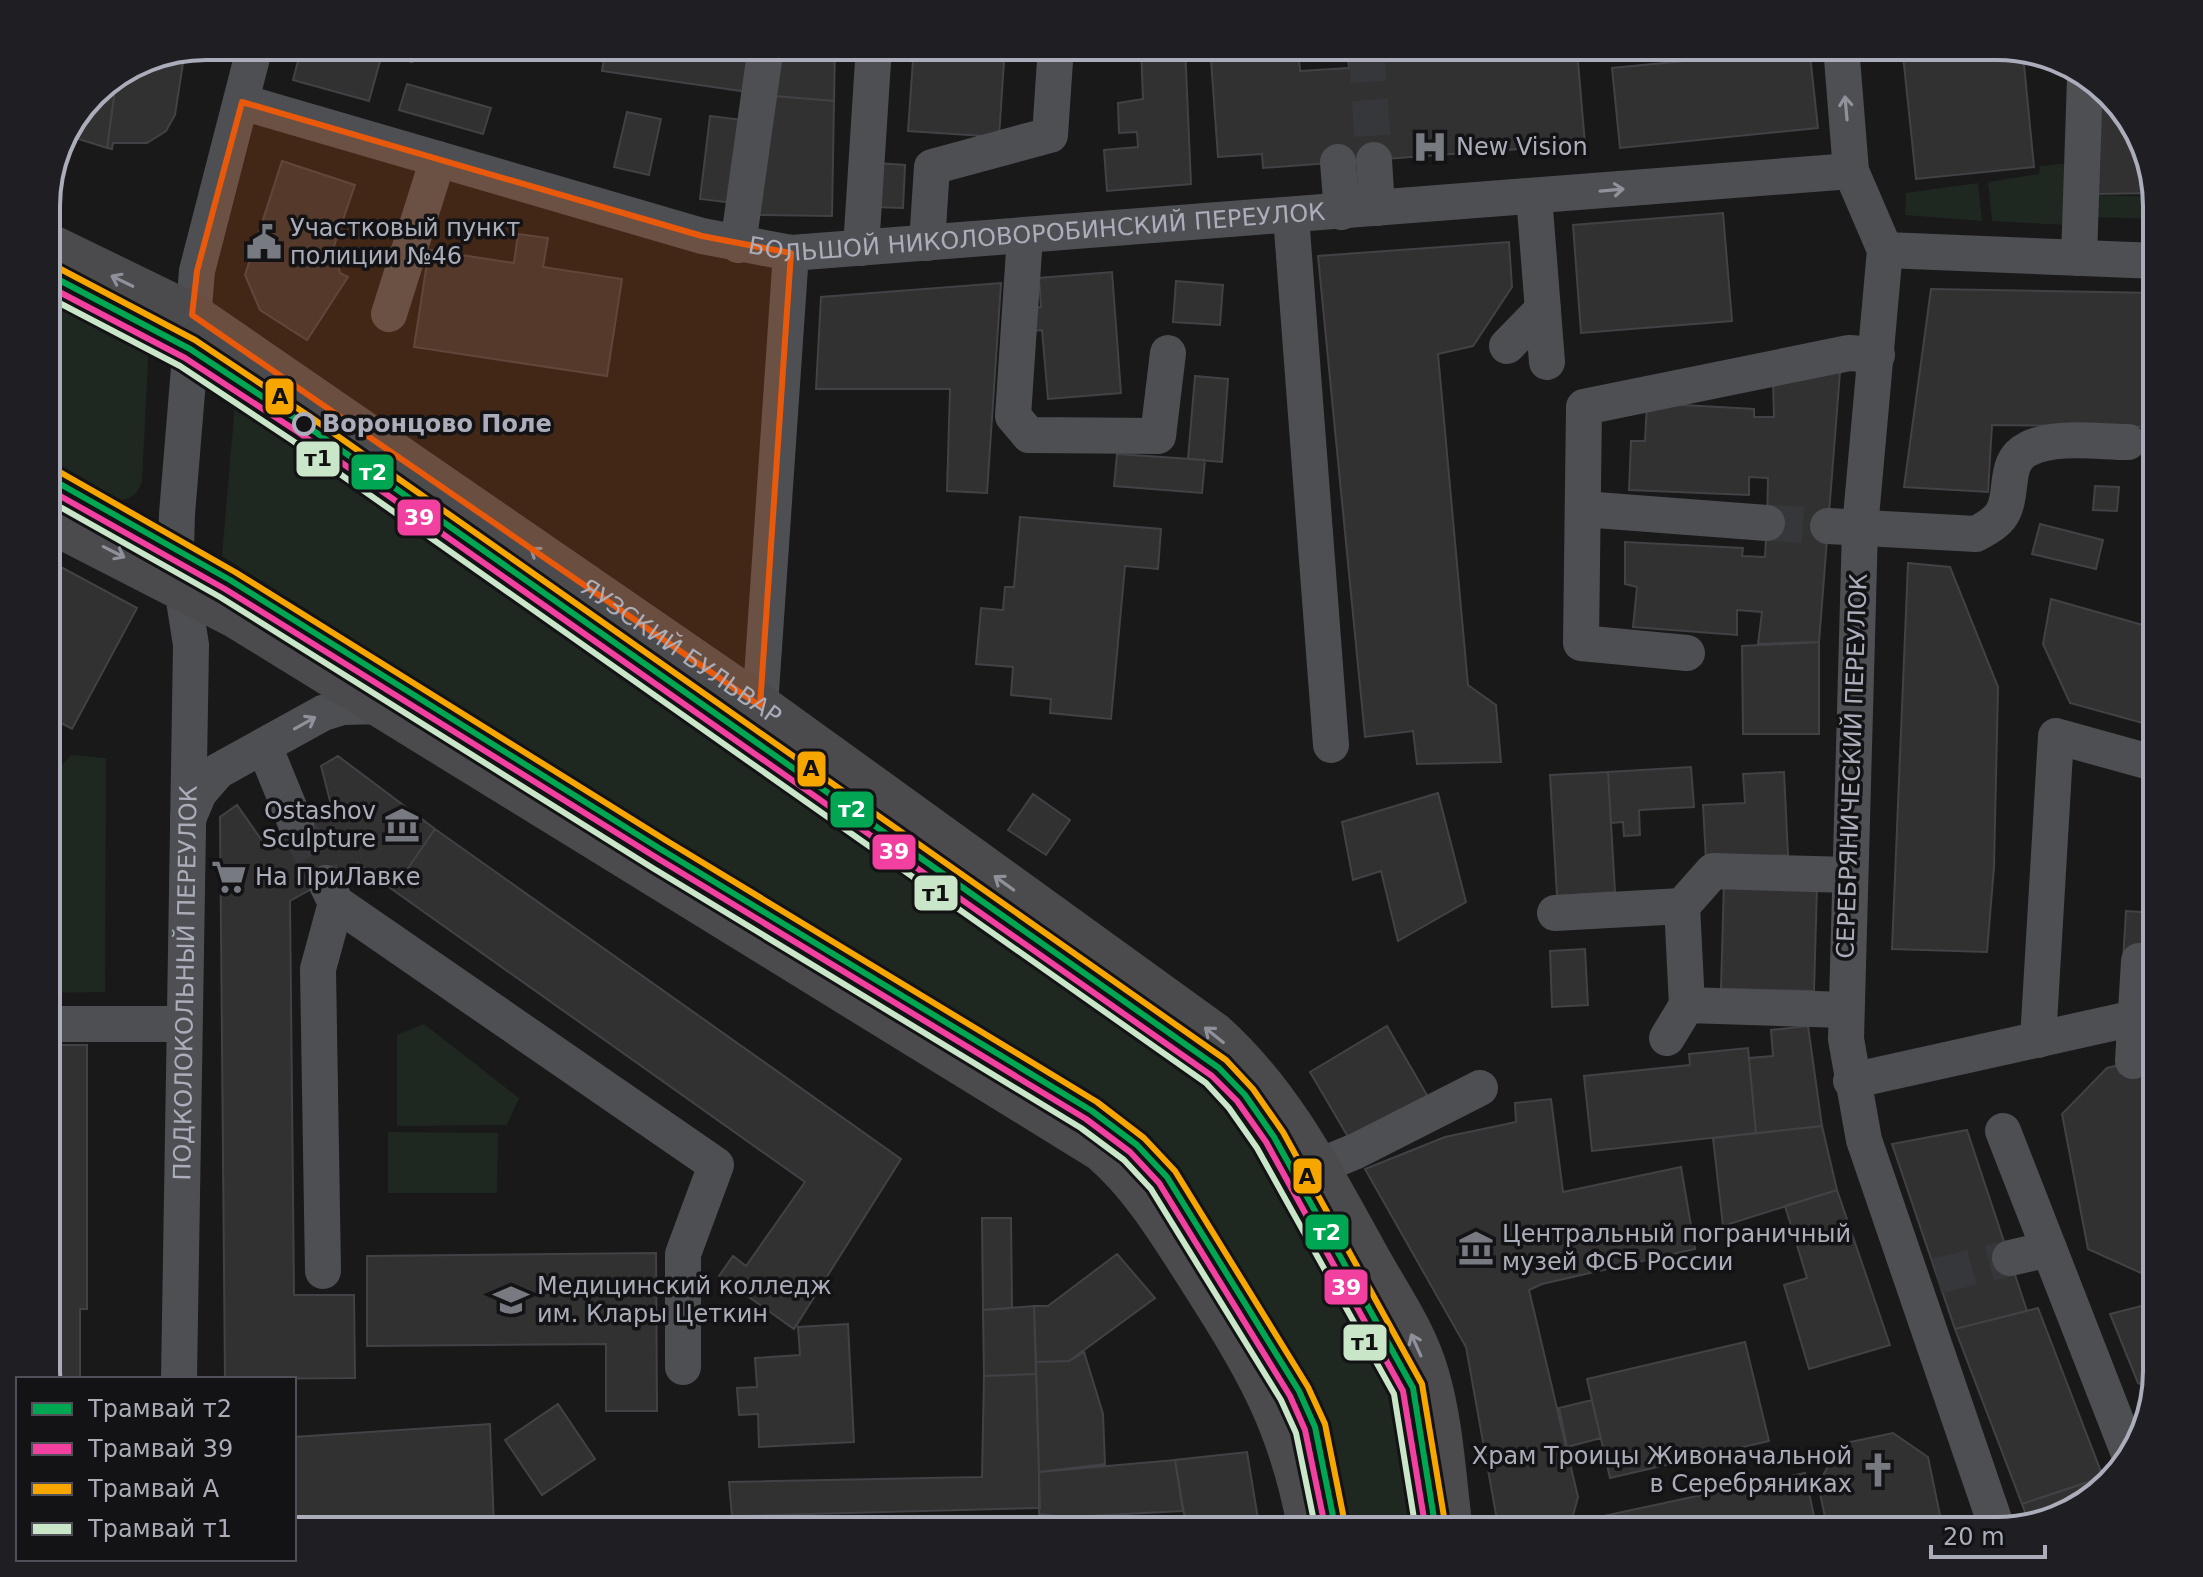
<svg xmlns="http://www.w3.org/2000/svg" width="2203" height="1577" font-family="'DejaVu Sans',sans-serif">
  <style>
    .green { fill: #1f2721 }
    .building { fill: #313132; stroke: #424246; stroke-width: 2 }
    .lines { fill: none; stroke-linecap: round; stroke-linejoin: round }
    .minor-tunnel { stroke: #36373a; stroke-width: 36; stroke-dasharray: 36 18; stroke-linecap: butt }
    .minor { stroke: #4d4f53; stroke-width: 36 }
    .major { stroke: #4b4b4e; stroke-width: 44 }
    .tram-1-casing { stroke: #131316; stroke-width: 12 }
    .tram-2-casing { stroke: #131316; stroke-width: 12 }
    .tram-3-casing { stroke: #131316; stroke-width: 12 }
    .tram-4-casing { stroke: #131316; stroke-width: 12 }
    .tram-1 { stroke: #00a651; stroke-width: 6 }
    .tram-2 { stroke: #f240a1; stroke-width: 6 }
    .tram-3 { stroke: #f7a600; stroke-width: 6 }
    .tram-4 { stroke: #c9e6c8; stroke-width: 6 }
    .oneway { stroke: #8f929b }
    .oneway2 { stroke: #8e909a }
    .marked { fill: #e8590c; fill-opacity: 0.2; stroke: #e8590c; stroke-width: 6; stroke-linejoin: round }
    .stop-dot { fill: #131316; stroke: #abaeba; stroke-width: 4 }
    .labels { text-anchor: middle; stroke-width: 7; stroke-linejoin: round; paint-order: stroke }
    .poi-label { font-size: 24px; fill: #abaeba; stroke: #131316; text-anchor: start }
    .street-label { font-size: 24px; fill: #abaeba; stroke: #131316 }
    .stop-label { font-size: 24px; font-weight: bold; fill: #abaeba; stroke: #131316; text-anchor: start }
    .rim { fill: none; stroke: #abaeba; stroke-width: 4 }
    .line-badge { stroke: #131316; stroke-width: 3 }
    .badge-label { font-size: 22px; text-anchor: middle; font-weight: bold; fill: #fff }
    .pale-badge-label { font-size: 22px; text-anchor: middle; font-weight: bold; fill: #111 }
  </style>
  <rect width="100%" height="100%" fill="#19191a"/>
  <path class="green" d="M2069,163L2067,225L1992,221L1988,182L2039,174L2040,166Z
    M1978,183L1982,221L1905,215L1906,193Z
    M2093,195L2155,197L2157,219L2092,217Z
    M46,284C71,296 137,321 149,342L142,481C138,494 132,499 119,500L46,461Z
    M243,393L716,735L1161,1035L1214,1078L1241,1108L1383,1351L1400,1389L1420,1531H1347L1323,1410L1315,1390L1164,1158L1141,1131L1106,1103L1061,1075L1008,1054L984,1029L655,830L222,556L235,403Z
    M71,755L106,758L105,992L46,993V783Z
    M424,1024L519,1098L507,1125L397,1126V1035Z
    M388,1132L498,1133L497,1193H388Z"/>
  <path class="building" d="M302,46H417L412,62L382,54L369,101L293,80Z
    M606,46H755L748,92L602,71Z
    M782,46H835L834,101L775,96Z
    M914,46H1005L999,137L908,131Z
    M1141,46H1185L1191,184L1107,191L1104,150L1138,147L1137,132L1119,133L1118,103L1143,99Z
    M1210,46H1298L1300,71L1349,68L1347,46H1556V52L1577,50L1585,144L1263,168L1262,154L1218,157Z
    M1703,46H1809L1818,128L1620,148L1612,68L1705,59Z
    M1902,46H1998L2023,54L2034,167L1916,179Z
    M185,50L175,115L166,131L147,143H113L112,149L107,148L117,75L145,58Z
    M117,75L107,148L69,136L71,133L66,130L100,86Z
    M407,84L491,108L483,134L399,110Z
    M2096,91H2104L2140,135L2154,193L2093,194Z
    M775,96L834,101L832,216L758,215Z
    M627,112L661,119L649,175L614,167Z
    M710,116L743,120L733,203L700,199Z
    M282,161L355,185L334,246L340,273L348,277L307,340L260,310L245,275Z
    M877,163L905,165L903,208L875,207Z
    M1723,213L1732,321L1581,333L1573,225Z
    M518,234L548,238L543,267L622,279L607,376L414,347L429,250L514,263Z
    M1509,242L1512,287L1473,346L1438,354L1468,685L1496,705L1501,762L1417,764L1413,731L1365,737L1318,256Z
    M1112,272L1121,393L1048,399L1042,330L1034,331L1032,308L1041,307L1039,278Z
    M1176,281L1223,285L1220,325L1173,322Z
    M1001,283L987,493L947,491L950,389H816L821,297Z
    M1931,289L2157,293V427L1992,425L1988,492L1904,487Z
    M1840,372L1819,642L1758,644L1762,612L1737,610V635L1633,627L1637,587L1625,584V542L1743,548L1742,556L1765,557L1767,523L1768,478L1749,477V495L1629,490L1631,441H1645L1647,403L1754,409V417H1774L1773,379Z
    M1195,376L1228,379L1222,462L1188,459Z
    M1117,454L1205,460L1202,493L1114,486Z
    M2095,486L2119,487L2117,511L2093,510Z
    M1020,517L1161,529L1158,569L1125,566L1111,719L1050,713L1051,699L1011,695L1013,667L976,664L981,608L1003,610L1005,587H1014Z
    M2040,524L2103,540L2096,569L2032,554Z
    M46,559L137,608L72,729L46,715Z
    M1908,563L1950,567L1998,687L1994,867L1987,952L1892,949Z
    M2051,599L2157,629V727L2070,703L2043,644Z
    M1819,642V734H1743L1742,646Z
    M338,756L435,829L393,890L358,863L290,901L294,1295H354L355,1378L225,1379L220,817L237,805L263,842L331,805L321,766Z
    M1691,767L1694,807L1639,810L1640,835L1624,836L1623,822L1611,823L1608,772Z
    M1608,772L1615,892L1557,896L1550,775Z
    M1784,772L1788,855L1706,860L1703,805L1745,803L1743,774Z
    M1438,793L1466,902L1398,941L1381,871L1353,880L1342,822Z
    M1033,794L1070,820L1046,855L1008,830Z
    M435,829L901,1159L794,1329L719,1276L733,1256L746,1266L805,1182L393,890Z
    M1724,883L1817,886L1814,991L1721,989Z
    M2126,911L2157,913L2154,962L2123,961Z
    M1585,949L1588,1005L1552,1007L1550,951Z
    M1387,1026L1428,1097L1351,1142L1310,1072Z
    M1808,1026L1822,1126L1756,1133L1749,1058L1773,1056L1771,1030Z
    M46,1045H87V1309H80V1379H46Z
    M1748,1048L1756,1133L1592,1151L1584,1076L1690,1065L1689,1054Z
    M2157,1055V1224L2141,1273L2088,1249L2062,1114L2107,1068Z
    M1551,1099L1563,1192L1681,1167L1695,1249L1542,1284L1529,1290L1578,1497L1571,1523L1534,1531H1499L1466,1347L1365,1169L1445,1137L1516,1122L1515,1103Z
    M1822,1126L1837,1190L1723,1226L1713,1138Z
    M1967,1130L2027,1311L1955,1329L1892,1144Z
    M1837,1190L1890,1345L1809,1369L1784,1285L1807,1278L1785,1206Z
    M982,1218H1011L1012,1308L983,1310Z
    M656,1253L657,1411H606V1344L367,1346V1256Z
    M1117,1254L1155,1298L1069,1361L1036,1362L1034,1306H1048Z
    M2157,1302V1372L2151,1389L2138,1383L2110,1314Z
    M1034,1306L1036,1374L984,1376L983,1310Z
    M2038,1308L2103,1477L2022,1504L1955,1329Z
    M848,1324L854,1442L759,1447L758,1414L739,1415L737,1388L757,1387L755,1358L800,1355L798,1327Z
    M1745,1342L1769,1441L1610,1478L1587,1379Z
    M1084,1352L1103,1414L1105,1464L1039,1472L1036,1362L1069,1361Z
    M1036,1374L1040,1508L732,1516L729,1482L982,1477L984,1376Z
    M1592,1400L1601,1438L1567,1447L1559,1408Z
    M558,1404L595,1459L542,1495L505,1440Z
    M490,1424L494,1527L429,1531H294V1437Z
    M1893,1433L1928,1457L1942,1525L1934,1527L1935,1531H1828L1818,1484L1841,1444Z
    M1247,1452L1260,1531H1187L1175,1460Z
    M1175,1460L1183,1511L1066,1517L1039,1514V1472Z
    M1805,1473L1817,1531H1534L1776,1479Z
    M2101,1478L2104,1485L2068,1514L2029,1523L2022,1504Z"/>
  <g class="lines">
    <path class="minor-tunnel" d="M1366,46L1374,160
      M1767,523L1828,526
      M296,824L326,881
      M1937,1276L2010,1258"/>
    <g class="minor">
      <path d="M1841,46L1851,171L1885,250L1860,528L1846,1039L1864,1140L1998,1531"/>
      <path id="s1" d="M242,102L702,236L791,253L1851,171"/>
      <path d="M1374,160L1377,208"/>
      <path d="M1338,162L1342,212"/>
      <path d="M1534,196L1547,362"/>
      <path d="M1291,216L1331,745"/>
      <path d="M1025,236L1013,416L1029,435L1158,436L1168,353"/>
      <path d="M927,243L932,167L1050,135L1056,46"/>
      <path d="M738,245L766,46"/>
      <path d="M861,248L874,46"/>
      <path d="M1885,250L2157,261"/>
      <path d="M2079,258L2085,78H2092"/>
      <path d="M389,314L438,159"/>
      <path d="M1507,346L1543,309"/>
      <path d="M1583,509L1767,523"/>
      <path d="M1828,526L1976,534C1987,528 1999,522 2004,510C2013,490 2004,460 2028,449C2055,435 2098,442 2128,442"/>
      <path d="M1687,653L1581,643L1584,407L1849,353L1877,355"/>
      <path d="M760,706L791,253"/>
      <path d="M264,746L296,824"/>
      <path d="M188,819L199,793L218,771L323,713L342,707L385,706"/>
      <path d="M336,903L716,1165L683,1254V1367"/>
      <path d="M1682,906L1713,871L1849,875"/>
      <path d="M1555,913L1682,906L1687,1005"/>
      <path d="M46,1024H184"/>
      <path d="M1667,1038L1687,1005L1845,1010"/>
      <path d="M2038,1040L2056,736L2157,764"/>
      <path d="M2133,1061L2139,961"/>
      <path d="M1851,1081L2157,1013"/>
      <path d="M2003,1131L2129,1454"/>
      <path d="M1317,1167L1356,1151L1480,1088"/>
      <path d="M2010,1258L2049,1249"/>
      <path d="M323,1271L318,969L336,903L326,883"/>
      <path id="s2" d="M179,1379L191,645L176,549L177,514L197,271L255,46"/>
    </g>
    <g class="major">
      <path id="s3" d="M46,244L192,315L760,706L1214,1034C1285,1098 1326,1183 1372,1265C1392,1300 1416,1335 1427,1374C1442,1424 1444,1479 1451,1531"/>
      <path d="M46,519L237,617L1102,1150C1143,1186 1169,1230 1198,1275C1256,1366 1291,1423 1310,1531"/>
    </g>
    <g class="tram-1-casing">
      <path id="tram-1" d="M46,273L190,349L304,424L1219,1068L1245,1095L1274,1137L1413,1388L1436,1531
        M46,476L230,580L662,850L1092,1111L1137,1145L1167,1177L1299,1391L1315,1427L1336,1531"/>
    </g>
    <g class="tram-2-casing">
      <path id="tram-2" d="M46,285L185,358L298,432L1212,1076L1237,1101L1266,1142L1403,1391L1426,1531
        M46,488L225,589L657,858L1086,1119L1130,1152L1159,1183L1290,1396L1305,1430L1326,1531"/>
    </g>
    <g class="tram-3-casing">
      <path id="tram-3" d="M51,264L195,340L309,416L1226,1060L1253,1089L1283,1132L1422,1384L1446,1529
        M51,467L235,572L667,841L1097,1102L1144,1138L1175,1171L1308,1387L1325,1424L1346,1529"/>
    </g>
    <g class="tram-4-casing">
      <path id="tram-4" d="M46,296L180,366L293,441L1206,1083L1229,1108L1257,1148L1394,1394L1416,1531
        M46,499L220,597L651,867L1081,1128L1124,1160L1151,1189L1281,1400L1296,1433L1316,1531"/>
    </g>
    <use href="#tram-1" class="tram-1"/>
    <use href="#tram-2" class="tram-2"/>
    <use href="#tram-3" class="tram-3"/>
    <use href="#tram-4" class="tram-4"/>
  </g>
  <defs><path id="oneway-shaft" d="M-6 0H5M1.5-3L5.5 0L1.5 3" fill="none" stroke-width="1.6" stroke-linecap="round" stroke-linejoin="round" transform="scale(2)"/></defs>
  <g class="oneway">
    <use href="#oneway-shaft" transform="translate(1846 108) rotate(-95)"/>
    <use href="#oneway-shaft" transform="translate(1612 190) rotate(-5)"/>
    <use href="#oneway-shaft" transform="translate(305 723) rotate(-29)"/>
  </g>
  <g class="oneway2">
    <use href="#oneway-shaft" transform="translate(122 281) rotate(-154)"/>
    <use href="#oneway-shaft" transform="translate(114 552) rotate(27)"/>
    <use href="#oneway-shaft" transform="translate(540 555) rotate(-145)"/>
    <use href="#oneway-shaft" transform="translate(1004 883) rotate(-144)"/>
    <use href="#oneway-shaft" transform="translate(1214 1035) rotate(-141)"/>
    <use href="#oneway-shaft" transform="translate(1416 1345) rotate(-114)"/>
  </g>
  <path class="marked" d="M242,102L702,236L791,253L760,706L192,315L197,271Z"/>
  <defs>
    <g id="hospital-bare" transform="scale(2.76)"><path d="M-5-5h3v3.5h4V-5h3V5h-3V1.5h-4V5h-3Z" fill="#787a82" stroke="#131316" stroke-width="2.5" paint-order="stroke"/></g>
    <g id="civic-bare" transform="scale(2.76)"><path d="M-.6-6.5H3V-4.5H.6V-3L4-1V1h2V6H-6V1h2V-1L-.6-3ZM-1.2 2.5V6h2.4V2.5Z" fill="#787a82" stroke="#131316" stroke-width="2.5" paint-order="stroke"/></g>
    <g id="museum-bare" transform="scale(2.76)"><path d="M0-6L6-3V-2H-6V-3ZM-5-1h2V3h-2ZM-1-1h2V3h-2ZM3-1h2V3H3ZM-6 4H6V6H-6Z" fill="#787a82" stroke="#131316" stroke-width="2.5" paint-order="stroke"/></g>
    <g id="supermarket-bare" transform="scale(2.76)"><path d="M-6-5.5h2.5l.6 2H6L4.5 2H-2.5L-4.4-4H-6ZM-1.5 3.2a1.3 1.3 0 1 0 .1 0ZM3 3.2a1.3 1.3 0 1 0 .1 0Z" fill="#787a82" stroke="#131316" stroke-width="2.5" paint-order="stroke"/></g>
    <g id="university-bare" transform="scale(2.76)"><path d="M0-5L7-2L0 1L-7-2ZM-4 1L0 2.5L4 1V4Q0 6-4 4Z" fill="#787a82" stroke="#131316" stroke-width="2.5" paint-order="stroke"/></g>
    <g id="church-bare" transform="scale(2.76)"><path d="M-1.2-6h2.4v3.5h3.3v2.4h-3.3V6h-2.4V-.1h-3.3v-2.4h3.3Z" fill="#787a82" stroke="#131316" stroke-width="2.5" paint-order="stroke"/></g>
  </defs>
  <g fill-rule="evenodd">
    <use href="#hospital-bare" x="1430" y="147"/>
    <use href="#civic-bare" x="264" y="242"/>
    <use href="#museum-bare" x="402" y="825"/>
    <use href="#supermarket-bare" x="229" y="877"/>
    <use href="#museum-bare" x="1476" y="1248"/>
    <use href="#university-bare" x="511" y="1300"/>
    <use href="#church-bare" x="1878" y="1470"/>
  </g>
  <circle class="stop-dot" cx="304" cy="424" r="10"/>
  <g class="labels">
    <g class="poi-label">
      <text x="1456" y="155">New Vision</text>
      <text x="290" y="236">Участковый пункт<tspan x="290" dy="28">полиции №46</tspan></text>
      <text x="376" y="819" text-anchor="end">Ostashov<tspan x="376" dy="28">Sculpture</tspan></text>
      <text x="255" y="885">На ПриЛавке</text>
      <text x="1502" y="1242">Центральный пограничный<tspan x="1502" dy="28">музей ФСБ России</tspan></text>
      <text x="537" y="1294">Медицинский колледж<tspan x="537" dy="28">им. Клары Цеткин</tspan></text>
      <text x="1852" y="1464" text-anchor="end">Храм Троицы Живоначальной<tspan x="1852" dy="28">в Серебряниках</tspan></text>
    </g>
    <g class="street-label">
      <text dy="8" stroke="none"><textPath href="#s1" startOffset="816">БОЛЬШОЙ НИКОЛОВОРОБИНСКИЙ ПЕРЕУЛОК</textPath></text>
      <text dy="8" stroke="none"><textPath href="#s3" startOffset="756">ЯУЗСКИЙ БУЛЬВАР</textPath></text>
      <text transform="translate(1852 766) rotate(-88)" y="8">СЕРЕБРЯНИЧЕСКИЙ ПЕРЕУЛОК</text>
      <text dy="8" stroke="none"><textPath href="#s2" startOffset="396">ПОДКОЛОКОЛЬНЫЙ ПЕРЕУЛОК</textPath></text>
    </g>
    <g class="stop-label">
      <text x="322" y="432">Воронцово Поле</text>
    </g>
  </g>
  <path d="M0 0H2203V1577H0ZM206 60H1997A146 146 0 0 1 2143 206V1371A146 146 0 0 1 1997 1517H206A146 146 0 0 1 60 1371V206A146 146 0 0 1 206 60Z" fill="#1f1f23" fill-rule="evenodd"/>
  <path class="rim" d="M206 60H1997A146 146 0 0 1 2143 206V1371A146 146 0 0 1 1997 1517H206A146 146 0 0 1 60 1371V206A146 146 0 0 1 206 60Z"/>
  <g class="line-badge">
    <rect x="264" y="377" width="31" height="39" rx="8" fill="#f7a600"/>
    <rect x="295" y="440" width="46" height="38" rx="8" fill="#c9e6c8"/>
    <rect x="350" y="453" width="45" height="38" rx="8" fill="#00a651"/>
    <rect x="396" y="498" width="46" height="39" rx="8" fill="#f240a1"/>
    <rect x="796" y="750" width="31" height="38" rx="8" fill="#f7a600"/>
    <rect x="829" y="790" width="46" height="39" rx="8" fill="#00a651"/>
    <rect x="871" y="833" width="46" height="38" rx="8" fill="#f240a1"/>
    <rect x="913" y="874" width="46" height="38" rx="8" fill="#c9e6c8"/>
    <rect x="1292" y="1157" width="31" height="38" rx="8" fill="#f7a600"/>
    <rect x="1304" y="1213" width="46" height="38" rx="8" fill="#00a651"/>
    <rect x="1323" y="1268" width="46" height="38" rx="8" fill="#f240a1"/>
    <rect x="1342" y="1323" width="46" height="39" rx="8" fill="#c9e6c8"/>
  </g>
  <g class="badge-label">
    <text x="373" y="480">т2</text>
    <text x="419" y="525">39</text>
    <text x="852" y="817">т2</text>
    <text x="894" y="859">39</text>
    <text x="1327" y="1240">т2</text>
    <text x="1346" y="1295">39</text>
  </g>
  <g class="pale-badge-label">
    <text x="280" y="404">А</text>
    <text x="318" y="466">т1</text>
    <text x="811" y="776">А</text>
    <text x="936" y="901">т1</text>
    <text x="1307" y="1184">А</text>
    <text x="1365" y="1350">т1</text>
  </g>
  <rect x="16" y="1377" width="280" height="184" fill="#131316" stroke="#505158" stroke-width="2"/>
  <rect x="32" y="1403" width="40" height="12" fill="#00a651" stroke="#505158" stroke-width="2"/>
  <text x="88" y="1417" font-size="24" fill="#abaeba">Трамвай т2</text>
  <rect x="32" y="1443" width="40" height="12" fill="#f240a1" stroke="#505158" stroke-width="2"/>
  <text x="88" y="1457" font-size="24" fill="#abaeba">Трамвай 39</text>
  <rect x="32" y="1483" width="40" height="12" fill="#f7a600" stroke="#505158" stroke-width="2"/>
  <text x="88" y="1497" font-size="24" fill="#abaeba">Трамвай А</text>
  <rect x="32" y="1523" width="40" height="12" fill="#c9e6c8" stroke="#505158" stroke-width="2"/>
  <text x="88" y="1537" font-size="24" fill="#abaeba">Трамвай т1</text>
  <path d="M1931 1545v12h114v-12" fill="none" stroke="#abaeba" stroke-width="4"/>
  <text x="1943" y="1545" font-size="24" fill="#abaeba" stroke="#131316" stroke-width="6" paint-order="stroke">20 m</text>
</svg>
